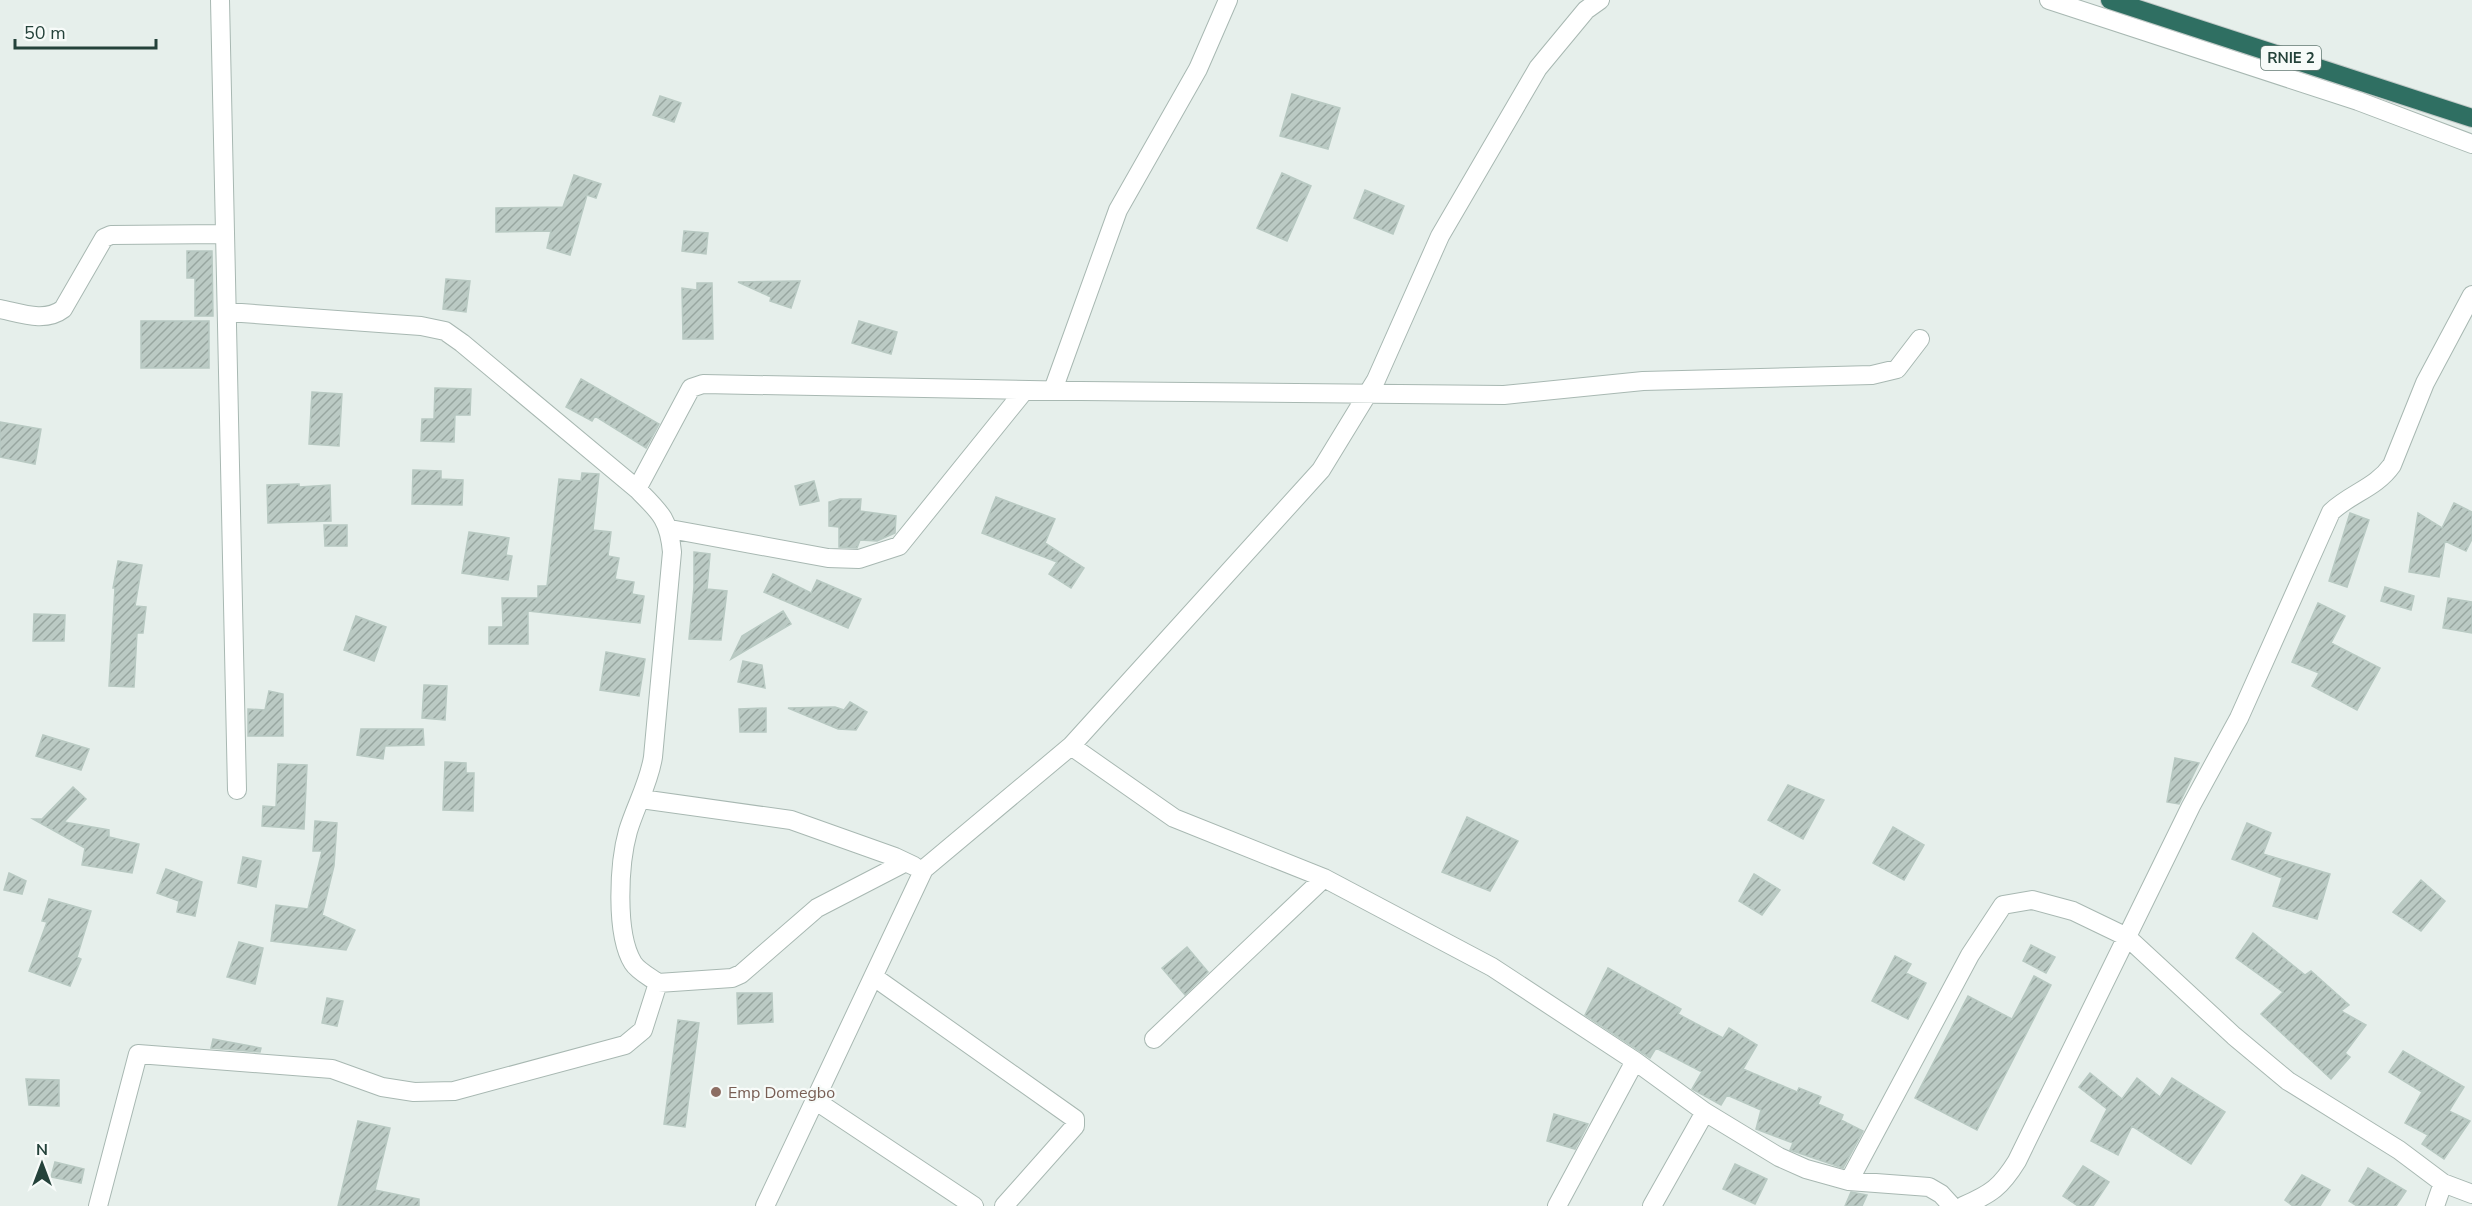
<svg xmlns="http://www.w3.org/2000/svg" width="2472" height="1206" font-family="'Nunito Sans',sans-serif">
  <style>
    .building { fill: url(#building-hatch); stroke: #b8c9c2; stroke-width: 1.5 }
    .lines { fill: none; stroke-linecap: round; stroke-linejoin: round }
    .minor-casing { stroke: #a8b8b2; stroke-width: 20 }
    .highway-casing { stroke: #c2cac8; stroke-width: 20 }
    .minor { stroke: #fff; stroke-width: 18 }
    .highway { stroke: #2f6f62; stroke-width: 18 }
    .education-dot { fill: #8d6e63; stroke: #f7fbf9; stroke-width: 2 }
    .labels { text-anchor: middle; stroke-width: 4.5; stroke-linejoin: round; paint-order: stroke }
    .shield { fill: #f7fbf9; stroke: #637a73; stroke-width: 1.5 }
    .shield-label { font-size: 15px; font-weight: bold; fill: #24423a }
    .education-label { font-size: 16px; fill: #785e54; stroke: #f7fbf9; text-anchor: start }
  </style>
  <defs>
    <pattern id="building-hatch" width="6" height="6" patternUnits="userSpaceOnUse" patternTransform="scale(1.5)"><rect width="6" height="6" fill="#bbcac4"/><path d="M-1 1l2-2M0 6l6-6M5 7l2-2" fill="none" stroke="#98a6a0"/></pattern>
  </defs>
  <rect width="100%" height="100%" fill="#e6efeb"/>
  <path class="building" d="M1292,94L1340,108L1328,149L1280,136Z
    M660,96L681,103L674,122L653,115Z
    M1282,173L1311,186L1287,241L1257,228Z
    M574,175L601,184L596,198L587,195L570,255L547,248L551,231L496,232V208L563,207Z
    M1365,190L1404,206L1393,234L1354,218Z
    M684,231L708,233L706,254L682,251Z
    M187,251H212L213,316H195V278H187Z
    M446,279L470,281L466,312L443,309Z
    M800,281L791,308L770,301L771,297L738,282Z
    M697,283H712L713,339H683L682,288L697,290Z
    M141,321H209V368H141Z
    M859,321L897,332L891,354L852,343Z
    M581,379L659,424L646,448L595,416L592,421L566,407Z
    M435,388L471,389L470,415H455L454,442L421,441L422,419H434Z
    M312,392L342,394L339,446L309,444Z
    M0,422L41,429L35,464L0,457Z
    M413,470L441,471V479L463,480L462,505L412,504Z
    M582,473L599,474L593,530L611,532L608,556L619,558L615,579L634,582L632,594L644,596L640,623L528,611V644H489V627H503L502,598H538V586H547L559,479L581,481Z
    M814,481L819,501L800,505L795,486Z
    M299,484V487L330,485L331,521L268,523L267,485Z
    M996,497L1055,519L1045,543L1084,568L1071,588L1049,574L1057,562L982,533Z
    M840,499H861L860,511L896,516L895,533L877,541L860,540L857,548L839,547V527L829,526V502Z
    M2454,503L2472,512V539L2466,551L2445,541L2439,577L2409,572L2418,513L2442,528Z
    M2350,513L2369,520L2347,587L2329,581Z
    M324,525H347V546H325Z
    M469,532L509,538L506,555L512,556L508,580L462,573Z
    M694,552L710,554L707,589L727,591L721,640L689,639L694,587Z
    M118,561L142,565L135,606L146,607L143,633H137L134,687L109,686L115,588H113Z
    M773,574L811,593L817,580L861,599L848,628L764,592Z
    M2385,587L2414,596L2411,610L2381,601Z
    M2448,598L2472,602V633L2443,628Z
    M2318,603L2345,616L2331,643L2380,668L2357,710L2312,686L2319,673L2292,662Z
    M783,611L791,624L731,659L742,636Z
    M34,614L65,615L64,641H33Z
    M356,616L386,627L374,661L344,650Z
    M606,652L645,659L639,696L600,690Z
    M743,661L762,665L765,688L738,682Z
    M424,685L447,686L445,720L422,718Z
    M269,691L283,694V736H248V709L265,710Z
    M850,702L867,712L856,730L838,729L788,708L835,707L844,710Z
    M766,708V732H740L739,709Z
    M361,729H423L424,745L385,746L383,759L357,755Z
    M43,735L89,749L81,770L36,756Z
    M2175,758L2199,763L2179,804L2167,802Z
    M445,762L466,763V773H474L473,811L443,810Z
    M278,764L307,765L304,829L262,826L263,806L276,807Z
    M1788,785L1824,800L1803,839L1768,820Z
    M73,787L86,799L64,822L109,830V837L139,844L132,873L82,865L85,848L33,819H42Z
    M1467,817L1518,841L1490,891L1442,872Z
    M315,821L337,823L334,866L322,915L355,930L346,950L271,941L276,905L308,909L322,851H313Z
    M2247,823L2271,833L2263,854L2330,874L2317,919L2273,906L2282,878L2232,859Z
    M1893,827L1924,845L1904,880L1873,863Z
    M243,857L261,861L256,887L238,883Z
    M166,869L202,882L195,916L177,912L179,901L157,893Z
    M9,873L26,881L22,894L4,890Z
    M1754,874L1780,890L1762,915L1739,901Z
    M2421,880L2445,901L2421,931L2393,912Z
    M49,899L91,911L77,957L81,959L70,986L29,971L47,922L42,921Z
    M2253,933L2305,975L2311,971L2349,1005L2341,1011L2366,1025L2345,1053L2350,1057L2331,1079L2261,1014L2283,992L2236,958Z
    M239,942L263,948L255,984L227,977Z
    M2031,945L2055,957L2046,973L2023,961Z
    M1187,947L1208,972L1185,995L1162,968Z
    M1895,956L1911,964L1906,973L1926,983L1908,1019L1872,1001Z
    M1608,968L1681,1009L1678,1014L1723,1038L1729,1028L1757,1045L1743,1069L1797,1092L1799,1088L1821,1097L1818,1104L1843,1115L1841,1120L1863,1131L1843,1168L1790,1150L1793,1143L1756,1129L1761,1110L1727,1095L1721,1105L1692,1089L1702,1072L1656,1048L1650,1058L1585,1015Z
    M2034,976L2051,985L1977,1130L1915,1098L1968,996L2012,1019Z
    M737,993H772L773,1022L738,1024Z
    M327,998L343,1001L337,1026L322,1023Z
    M678,1020L699,1023L685,1127L664,1124Z
    M213,1039L261,1048L260,1052L211,1048Z
    M2403,1051L2464,1087L2449,1111L2470,1121L2444,1159L2422,1144L2428,1135L2405,1123L2422,1092L2389,1072Z
    M2090,1073L2122,1099L2137,1078L2160,1097L2172,1078L2225,1112L2191,1164L2132,1126L2118,1155L2091,1141L2107,1109L2079,1087Z
    M26,1079L59,1080V1106L29,1105Z
    M1554,1114L1588,1124L1575,1149L1547,1141Z
    M358,1121L390,1128L375,1190L419,1199V1206H338Z
    M55,1162L84,1169L81,1183L51,1177Z
    M1735,1164L1767,1179L1755,1204L1723,1189Z
    M2083,1166L2109,1182L2093,1206H2078L2063,1196Z
    M2368,1168L2406,1191L2396,1206H2357L2349,1201Z
    M2302,1175L2330,1190L2320,1206H2293L2285,1200Z
    M1851,1192L1867,1195L1862,1206H1845Z"/>
  <g class="lines">
    <g class="minor-casing">
      <path id="minor" d="M220,0L237,790
        M2049,0L2358,101L2472,144
        M0,309C20,313 45,323 63,309L104,238L111,235L225,234
        M227,312L421,326L445,331L462,343L637,489C660,512 669,519 672,552L653,757C649,783 636,805 628,831C619,863 615,934 633,963C638,971 650,977 658,983L732,978L741,974L817,908L904,863
        M1053,390L1118,210L1198,69L1228,0
        M637,489L691,388L703,384L1081,391L1504,395L1643,381L1872,375L1897,369L1920,339
        M670,529L828,558L859,559L899,546L1025,390
        M1071,746L1174,818L1324,878L1492,967L1635,1061L1705,1112L1779,1157L1806,1169L1849,1181L1929,1187L1941,1194L1952,1206
        M641,799L791,820L895,857L914,866
        M874,977L1075,1119V1126L1004,1206
        M1154,1039L1324,878
        M816,1101L974,1206
        M1849,1181L1970,955L2003,905L2032,900L2073,911L2127,937L2234,1036L2288,1081L2399,1150L2443,1183L2472,1194
        M98,1206L138,1054L332,1069L382,1087L414,1092L454,1091L625,1045L643,1030L658,983
        M765,1206L924,869L1071,746L1321,470L1376,380L1440,236L1538,68L1586,10L1600,0
        M1557,1206L1635,1061
        M1652,1206L1705,1112
        M1963,1206C1991,1194 2001,1187 2017,1161L2191,806L2239,718L2331,512C2351,493 2376,488 2392,465L2425,383L2472,295
        M2435,1206L2443,1183"/>
    </g>
    <g class="highway-casing">
      <path id="highway" d="M2110,0L2472,118"/>
    </g>
    <use href="#minor" class="minor"/>
    <use href="#highway" class="highway"/>
  </g>
  <circle class="education-dot" cx="716" cy="1092" r="6"/>
  <g class="labels">
    <rect class="shield" x="2261" y="46" width="60" height="24" rx="4.5"/>
    <g class="shield-label">
      <text x="2291" y="63">RNIE 2</text>
    </g>
    <g class="education-label">
      <text x="728" y="1098">Emp Domegbo</text>
    </g>
  </g>
  <g transform="translate(42 1164)" stroke="#f7fbf9" stroke-width="4.5" paint-order="stroke">
  <path d="M0-4.5L10 22L0 15L-10 22Z" fill="#24423a"/>
  <text y="-9" font-size="16" font-weight="bold" text-anchor="middle" fill="#24423a">N</text>
  </g>
  <path d="M15 39v9h141v-9" fill="none" stroke="#24423a" stroke-width="3"/>
  <text x="24" y="39" font-size="18" fill="#24423a" stroke="#f7fbf9" stroke-width="4.5" paint-order="stroke">50 m</text>
</svg>
